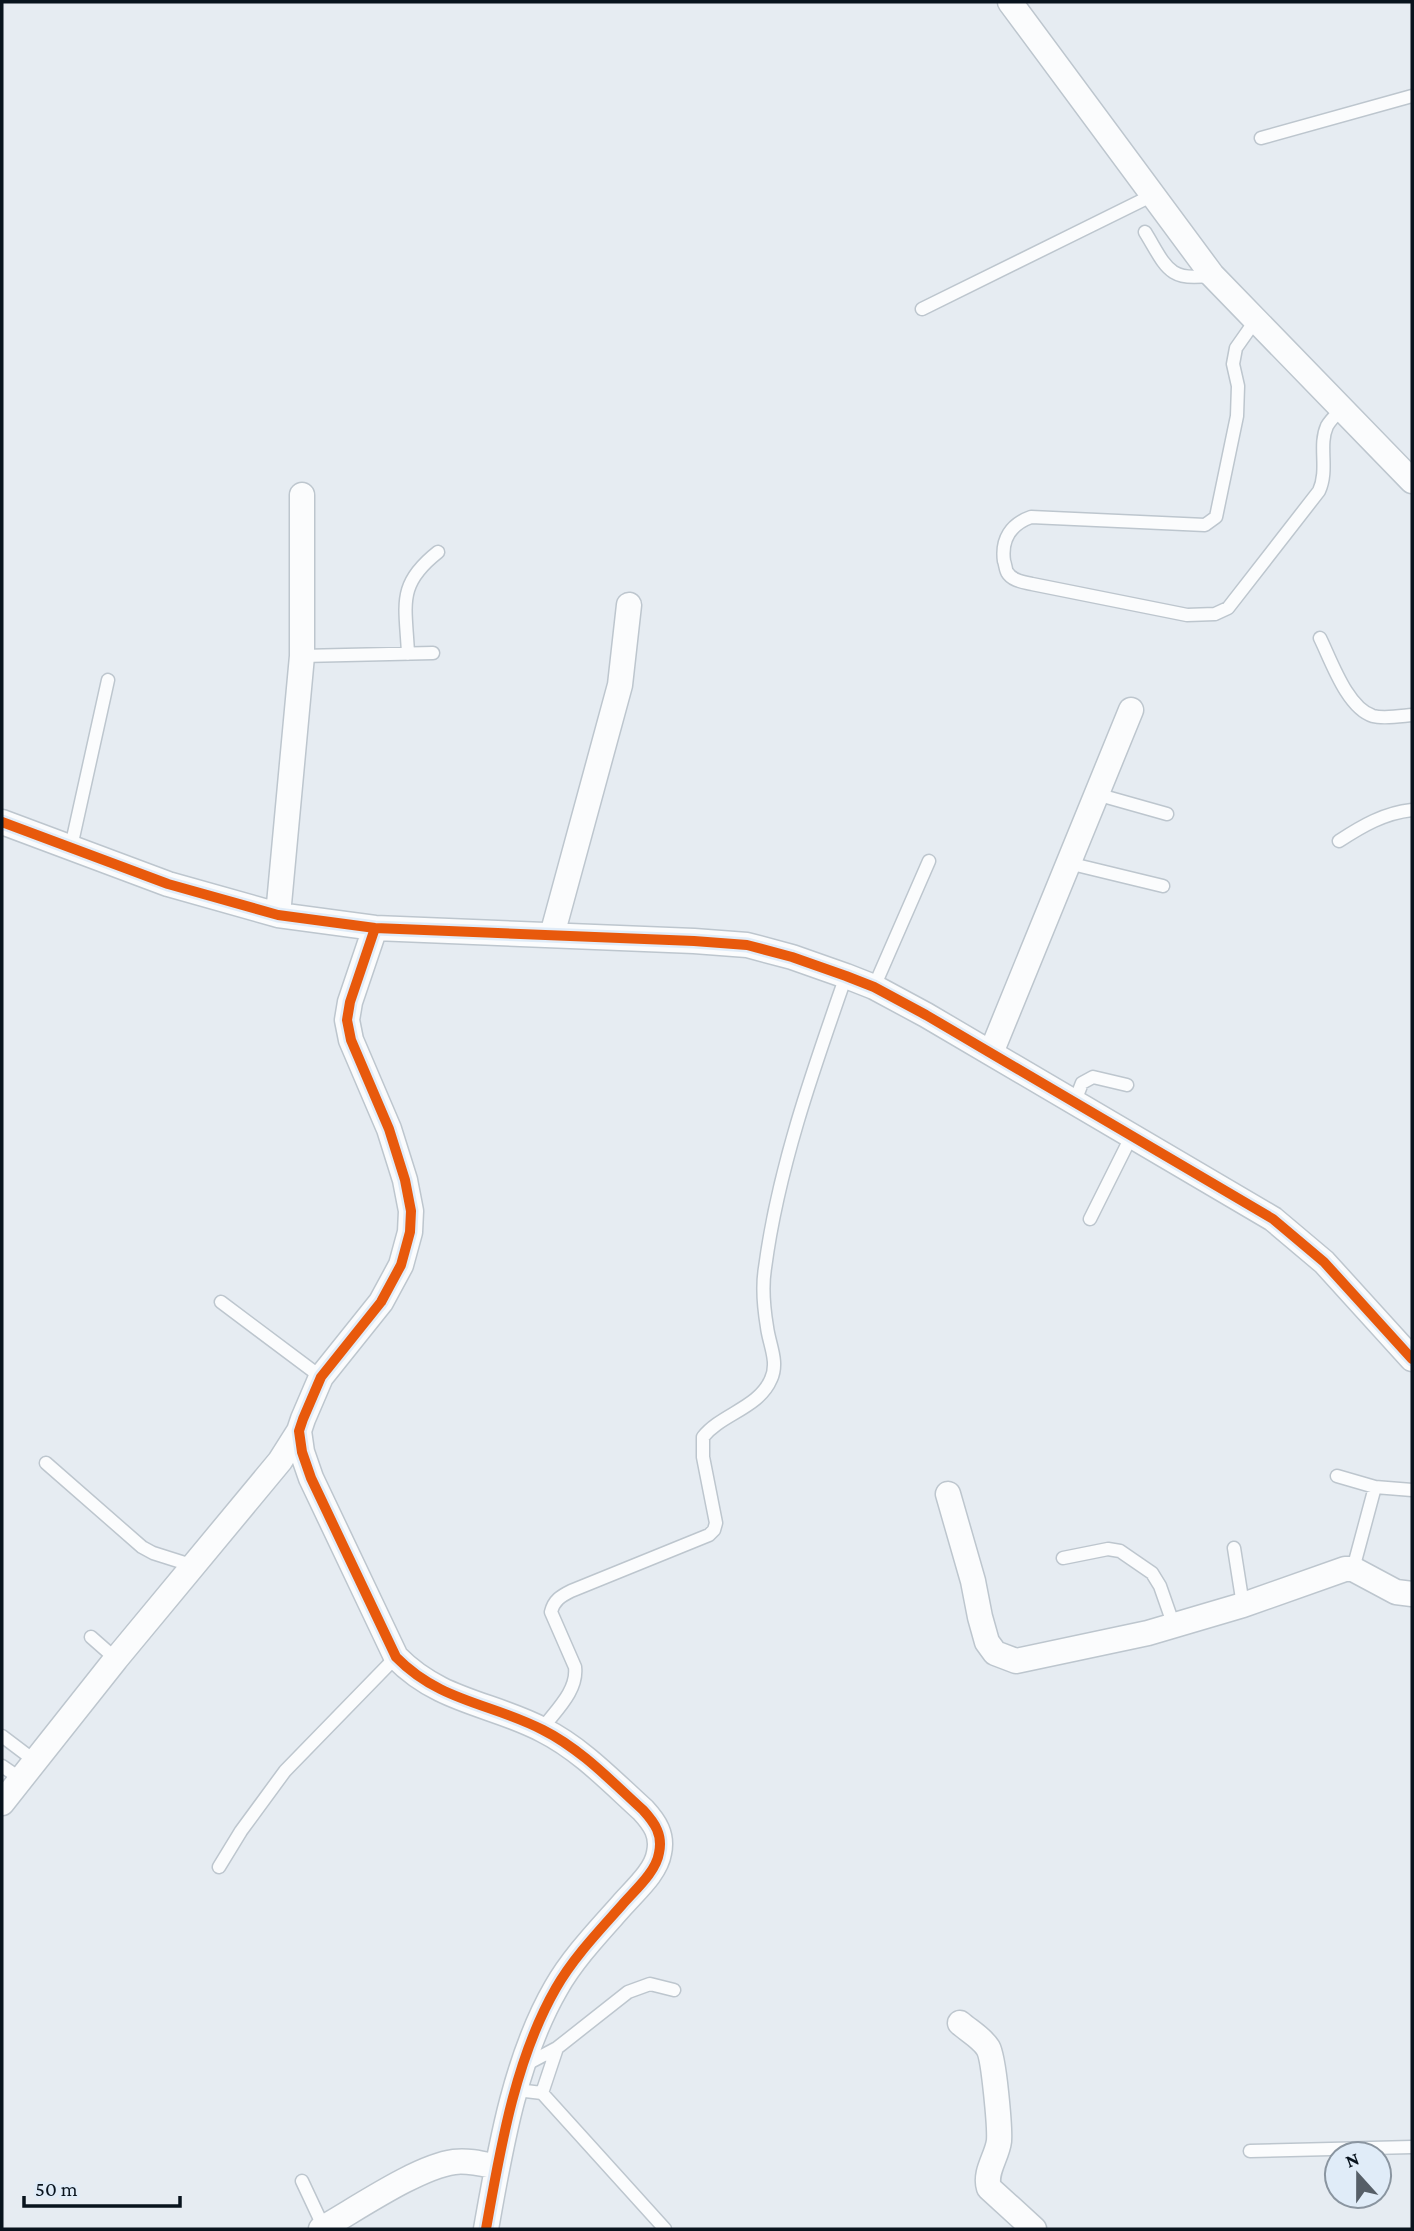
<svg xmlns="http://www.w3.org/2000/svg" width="1414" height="2231" font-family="'Crimson Pro',serif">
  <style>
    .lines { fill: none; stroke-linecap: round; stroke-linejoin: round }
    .lane-casing { stroke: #bdc6ce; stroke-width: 15 }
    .street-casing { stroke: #bdc6ce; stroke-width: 27 }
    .lane { stroke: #fbfcfd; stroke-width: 12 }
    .street { stroke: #fbfcfd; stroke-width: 24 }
    .cycleway-casing { stroke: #e0ecf8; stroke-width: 15 }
    .cycleway { stroke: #e8590c; stroke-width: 10 }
  </style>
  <rect width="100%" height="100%" fill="#e6ecf2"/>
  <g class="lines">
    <g class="lane-casing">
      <path id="lane" d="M1261,138L1412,96
        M1145,232C1166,266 1168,283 1212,275
        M922,309L1153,195
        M1255,321L1236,348L1233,364L1238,386L1237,416L1216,517L1205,525L1031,517C1011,524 1001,539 1004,561C1005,563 1006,571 1007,572C1012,581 1024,582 1032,584L1187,615L1215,614L1228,608L1319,491C1329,469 1318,446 1327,426C1331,419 1337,414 1342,409
        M1320,638C1331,660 1347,708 1373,716C1384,719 1401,716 1412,715
        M408,654C406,605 396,585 438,552
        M302,656L433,653
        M1096,794L1167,814
        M1339,841C1362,826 1384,813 1412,810
        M71,847L108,680
        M1068,863L1163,886
        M874,987L929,861
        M1075,1101L1082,1083L1093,1077L1127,1085
        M1090,1219L1132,1135
        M221,1302L321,1377
        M46,1463L142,1547L153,1553L194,1566
        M1337,1476L1375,1487L1353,1569
        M1375,1487L1412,1490
        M1234,1548L1243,1605
        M1063,1558L1108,1549L1120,1551L1152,1573L1160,1586L1174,1626
        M91,1637L116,1659
        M542,1729C555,1711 578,1691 575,1667L551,1612C554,1600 561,1596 571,1591L709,1535L714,1530L716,1523L703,1457V1437C721,1414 759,1408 771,1379C779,1362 769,1344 767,1327C764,1309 762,1286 765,1268C778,1169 813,1070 846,976
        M2,1736L35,1761
        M2,1766L21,1779
        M219,1867L241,1831L285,1771L396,1657
        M523,2066L557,2048L628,1992L650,1984L674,1990
        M517,2090L542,2093L665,2229
        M542,2093L557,2048
        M1250,2151L1412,2147
        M302,2181L324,2228"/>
    </g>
    <g class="street-casing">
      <path id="street" d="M1010,2L1212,275L1412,481
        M2,822L168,884L278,915L375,928L694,941L747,945L792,957L846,976L874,987L926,1015L1273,1219L1324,1262L1412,1359
        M278,915L302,656V495
        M375,928L350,1002L347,1020L351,1040L389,1129L405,1180L411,1211L410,1232L401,1265L381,1302L321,1377L303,1419L299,1431L302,1452L311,1478L396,1657C440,1702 491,1703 543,1730C581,1749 612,1782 643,1810C655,1823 663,1835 659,1853C656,1872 635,1890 622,1905C599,1931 573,1958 556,1988C515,2059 500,2150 486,2229
        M552,935L620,685L629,605
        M991,1053L1131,710
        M948,1494L973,1581L980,1617L987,1642L995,1653L1016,1661L1148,1633L1243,1605L1345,1569H1353L1396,1592L1412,1594
        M2,1803L116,1659L280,1461L299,1431
        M960,2023C969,2031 982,2038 988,2048C994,2058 1000,2128 999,2141C997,2157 984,2172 989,2188L1034,2229
        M321,2229C355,2210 417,2167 454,2162C468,2160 483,2164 497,2167"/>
    </g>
    <use href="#lane" class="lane"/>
    <use href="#street" class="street"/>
    <g class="cycleway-casing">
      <path id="cycleway" d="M2,822L168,884L278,915L375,928L694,941L747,945L792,957L846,976L874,987L926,1015L1273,1219L1324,1262L1412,1359
        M375,928L350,1002L347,1020L351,1040L389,1129L405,1180L411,1211L410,1232L401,1265L381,1302L321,1377L303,1419L299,1431L302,1452L311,1478L396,1657C440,1702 491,1703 543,1730C581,1749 612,1782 643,1810C655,1823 663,1835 659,1853C656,1872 635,1890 622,1905C599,1931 573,1958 556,1988C515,2059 500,2150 486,2229"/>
    </g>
    <use href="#cycleway" class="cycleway"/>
  </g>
  <rect width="1414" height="2231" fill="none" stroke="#08131d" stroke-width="7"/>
  <g transform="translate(1358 2175) rotate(339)"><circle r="33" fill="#e0ecf8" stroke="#8a95a0" stroke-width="2"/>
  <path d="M0-5L12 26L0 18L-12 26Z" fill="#565f68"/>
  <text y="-10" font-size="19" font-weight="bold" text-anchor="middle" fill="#08131d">N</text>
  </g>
  <path d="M24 2196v10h156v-10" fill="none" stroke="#08131d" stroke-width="3.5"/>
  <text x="35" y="2196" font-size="21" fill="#08131d" stroke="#e0ecf8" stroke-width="5" paint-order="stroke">50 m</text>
</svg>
